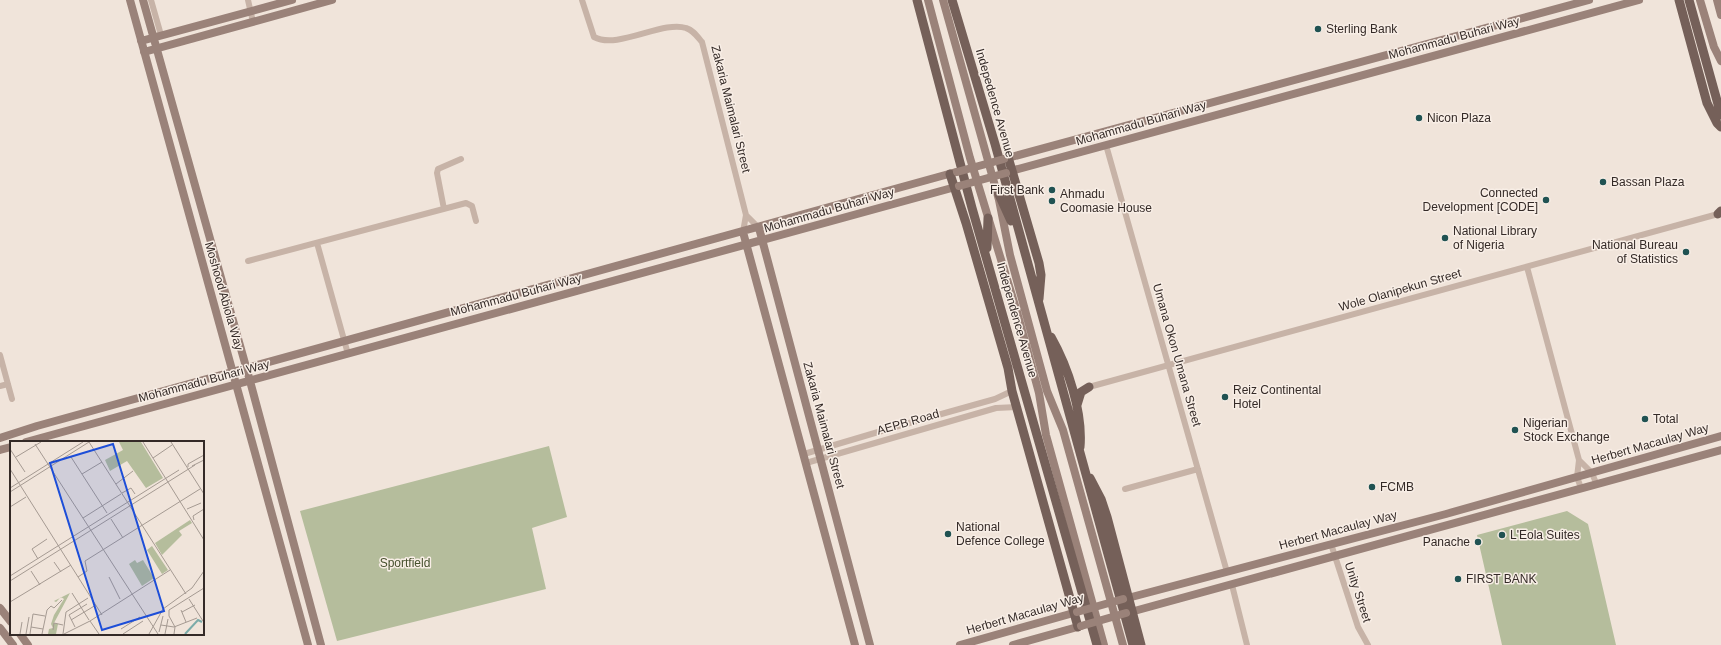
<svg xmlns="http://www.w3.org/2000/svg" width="1721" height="645" font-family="Helvetica,sans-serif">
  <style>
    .green { fill: #b5bd9c }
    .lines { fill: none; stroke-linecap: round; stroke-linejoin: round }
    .street { stroke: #c7b3a7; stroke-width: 6 }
    .secondary { stroke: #9a8279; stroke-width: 8 }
    .primary { stroke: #756059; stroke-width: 9 }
    .secondary-bridge { stroke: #9a8279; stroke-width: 8 }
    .poi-dot { fill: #205252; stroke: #f8eee6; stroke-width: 1.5 }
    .labels { text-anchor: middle; stroke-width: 3; stroke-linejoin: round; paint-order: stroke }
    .poi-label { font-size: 12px; fill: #342a27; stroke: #f8eee6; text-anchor: start }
    .street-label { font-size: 12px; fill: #342a27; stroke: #f8eee6 }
    .park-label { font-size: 12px; fill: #46502d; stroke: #f8eee6 }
    .inset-river { fill: none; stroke: #7baba9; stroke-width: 2 }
    .inset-road { fill: none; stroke: #a59a92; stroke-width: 1 }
    .view { fill: #1d4ed8; fill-opacity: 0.15; stroke: #1d4ed8; stroke-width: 2 }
    .inset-edge { fill: none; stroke: #342a27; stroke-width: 2 }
  </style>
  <rect width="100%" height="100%" fill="#f0e4da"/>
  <path class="green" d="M549,446L567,517L532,528L546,589L337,641L300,511Z
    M1567,511L1588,524L1616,645H1502L1477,535Z"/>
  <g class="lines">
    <path class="street" d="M151,0L161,35
      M248,0L253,22
      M582,0L594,37C618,50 663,20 686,28C693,30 697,36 702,42L746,215L743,232
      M1106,145L1227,572
      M444,209L437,173L438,169L461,159
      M746,215L759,228
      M317,243L348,354
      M248,261L466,203L472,206L476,221
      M1527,267L1579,460L1577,477L1581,488
      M0,355L12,399
      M0,386L8,384
      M1089,387L1718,214
      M804,454L895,427L995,399L1012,391
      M1579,460L1592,473L1596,483
      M806,463L996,408L1017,407
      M1125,489L1198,469
      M1331,544L1358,627L1368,645
      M1232,585L1247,645"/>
    <path class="secondary" d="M130,0L308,645
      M143,0L250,381L321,645
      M928,0L970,158L1017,312L1039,393L1046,435L1104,645
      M943,0L999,200L1010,255L1047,391L1063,430L1123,645
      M1700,0L1714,47L1721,61
      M1717,0L1721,15
      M141,41L292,0
      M144,52L332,0
      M1004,159L1589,0
      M1007,172L1639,0
      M759,228L870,645
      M743,232L855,645
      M0,438L37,426L956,172
      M26,442L959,186
      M0,450L11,447
      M1124,599L1446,514L1721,436
      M0,608L11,622
      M1127,613L1721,450
      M0,628L13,645
      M20,634L28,645
      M960,645L1077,612
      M1013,645L1081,626"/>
    <path class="primary" d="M917,0L972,208L1097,645
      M952,0L995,144L1133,645
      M1679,0L1707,103L1717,123L1721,127
      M1689,0L1721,115
      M1008,157L1039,263L1041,275L1039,299
      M950,174L966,223L1008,368L1012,391L1078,627
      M996,188L1011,221
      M1718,214L1721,211
      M987,248L988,218
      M1051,337C1068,367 1083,412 1080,447
      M1077,405L1081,392L1089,387
      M1090,478L1101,499L1107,517L1141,645"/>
    <path class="secondary-bridge" d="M957,172L1004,159
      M959,186L1006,173
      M1077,612L1123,599
      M1081,626L1126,613"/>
  </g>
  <g class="poi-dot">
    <circle cx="1318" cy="29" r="4"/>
    <circle cx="1419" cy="118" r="4"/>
    <circle cx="1603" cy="182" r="4"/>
    <circle cx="1052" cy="190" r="4"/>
    <circle cx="1546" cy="200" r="4"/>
    <circle cx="1052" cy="201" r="4"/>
    <circle cx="1445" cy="238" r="4"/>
    <circle cx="1686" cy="252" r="4"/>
    <circle cx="1225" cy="397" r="4"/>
    <circle cx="1645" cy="419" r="4"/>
    <circle cx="1515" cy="430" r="4"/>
    <circle cx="1372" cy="487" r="4"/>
    <circle cx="948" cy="534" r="4"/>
    <circle cx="1502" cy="535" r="4"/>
    <circle cx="1478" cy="542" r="4"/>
    <circle cx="1458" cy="579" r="4"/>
  </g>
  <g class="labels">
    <g class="poi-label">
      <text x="1326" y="33">Sterling Bank</text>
      <text x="1427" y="122">Nicon Plaza</text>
      <text x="1611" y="186">Bassan Plaza</text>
      <text x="1044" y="194" text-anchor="end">First Bank</text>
      <text x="1538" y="197" text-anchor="end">Connected<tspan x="1538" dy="14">Development [CODE]</tspan></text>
      <text x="1060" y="198">Ahmadu<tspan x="1060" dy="14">Coomasie House</tspan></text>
      <text x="1453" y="235">National Library<tspan x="1453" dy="14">of Nigeria</tspan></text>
      <text x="1678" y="249" text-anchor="end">National Bureau<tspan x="1678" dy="14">of Statistics</tspan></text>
      <text x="1233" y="394">Reiz Continental<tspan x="1233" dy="14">Hotel</tspan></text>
      <text x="1653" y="423">Total</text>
      <text x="1523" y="427">Nigerian<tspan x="1523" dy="14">Stock Exchange</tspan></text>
      <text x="1380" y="491">FCMB</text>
      <text x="956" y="531">National<tspan x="956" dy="14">Defence College</tspan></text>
      <text x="1510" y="539">L'Eola Suites</text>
      <text x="1470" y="546" text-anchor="end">Panache</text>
      <text x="1466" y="583">FIRST BANK</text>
    </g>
    <g class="street-label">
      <text transform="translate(1454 38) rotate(-15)" y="4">Mohammadu Buhari Way</text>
      <text transform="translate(995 103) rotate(74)" y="4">Indepedence Avenue</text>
      <text transform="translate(731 109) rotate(76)" y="4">Zakaria Maimalari Street</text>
      <text transform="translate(1141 123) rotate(-16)" y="4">Mohammadu Buhari Way</text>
      <text transform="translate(829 210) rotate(-16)" y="4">Mohammadu Buhari Way</text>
      <text transform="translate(1400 290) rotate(-16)" y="4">Wole Olanipekun Street</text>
      <text transform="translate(516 295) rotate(-15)" y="4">Mohammadu Buhari Way</text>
      <text transform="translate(224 296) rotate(74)" y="4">Moshood Abiola Way</text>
      <text transform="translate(1017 320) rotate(74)" y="4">Independence Avenue</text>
      <text transform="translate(1177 355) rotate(74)" y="4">Umana Okon Umana Street</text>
      <text transform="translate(204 381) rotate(-15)" y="4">Mohammadu Buhari Way</text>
      <text transform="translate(908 422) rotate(-16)" y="4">AEPB Road</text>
      <text transform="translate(824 425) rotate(75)" y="4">Zakaria Maimalari Street</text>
      <text transform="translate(1650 444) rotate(-16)" y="4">Herbert Macaulay Way</text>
      <text transform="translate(1338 530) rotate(-15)" y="4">Herbert Macaulay Way</text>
      <text transform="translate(1358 592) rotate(72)" y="4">Unity Street</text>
      <text transform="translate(1025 614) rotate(-16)" y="4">Herbert Macaulay Way</text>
    </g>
    <g class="park-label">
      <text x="405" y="567">Sportfield</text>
    </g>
  </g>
  <g transform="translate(10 441)">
    <rect width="194" height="194" fill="#f0e4da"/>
    <path d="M109,1H131L153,37L136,47L117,20L100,30L95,19L113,9ZM180,79L182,82L169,90L172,94L152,114L145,102ZM142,105L158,129L152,133L137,109ZM125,119L127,122L133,119L144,137L132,145L119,123ZM60,152L44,182L48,183L46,193H38L39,188L43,187L41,183L44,174L54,158L51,156L46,161L44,160Z" fill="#b5bd9c"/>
    <path class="inset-river" d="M175,193L188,179L192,181"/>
    <path class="inset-road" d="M133,1L194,99M161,1L194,53M25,3L148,193M0,8L15,31M6,16L31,1M61,16L97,72M143,17L162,4M182,25L194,19M178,26V23L194,14M0,28L92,174M72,33L92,21M106,43L123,30M0,47L73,1M0,51L79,1L176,153M112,52L121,47L125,53M0,66L16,56M177,68L191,62M73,77L111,53M101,78L113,97M184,79L183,75L194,68M28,118L22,108L37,98M44,121L51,131M21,130L30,144M0,135L169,29M68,136L77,130L75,120L190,48M99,136L110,158M0,140L185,24M62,152L79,179M179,158L193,180M0,161L61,124M171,169L176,181M172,171L185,164M61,179L86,164M80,180L89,193M151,184L164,186L187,177M21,186L33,188M65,186L59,174L77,163M111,188L130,176M43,189L44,182L53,184M149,191L153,175M10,193L12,181M16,193L19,176M20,193L23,173L35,175M32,193L37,169L41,165L44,167L52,159M53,193L56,171L78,157M54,193L80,180L160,129M113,193L133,180M139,193L153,168L182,147L194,130M155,193L158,178M164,193L165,186L159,175V169L194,147"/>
    <path class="view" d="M103,3L154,170L92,189L40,22Z"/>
    <rect width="194" height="194" class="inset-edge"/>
  </g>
</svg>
